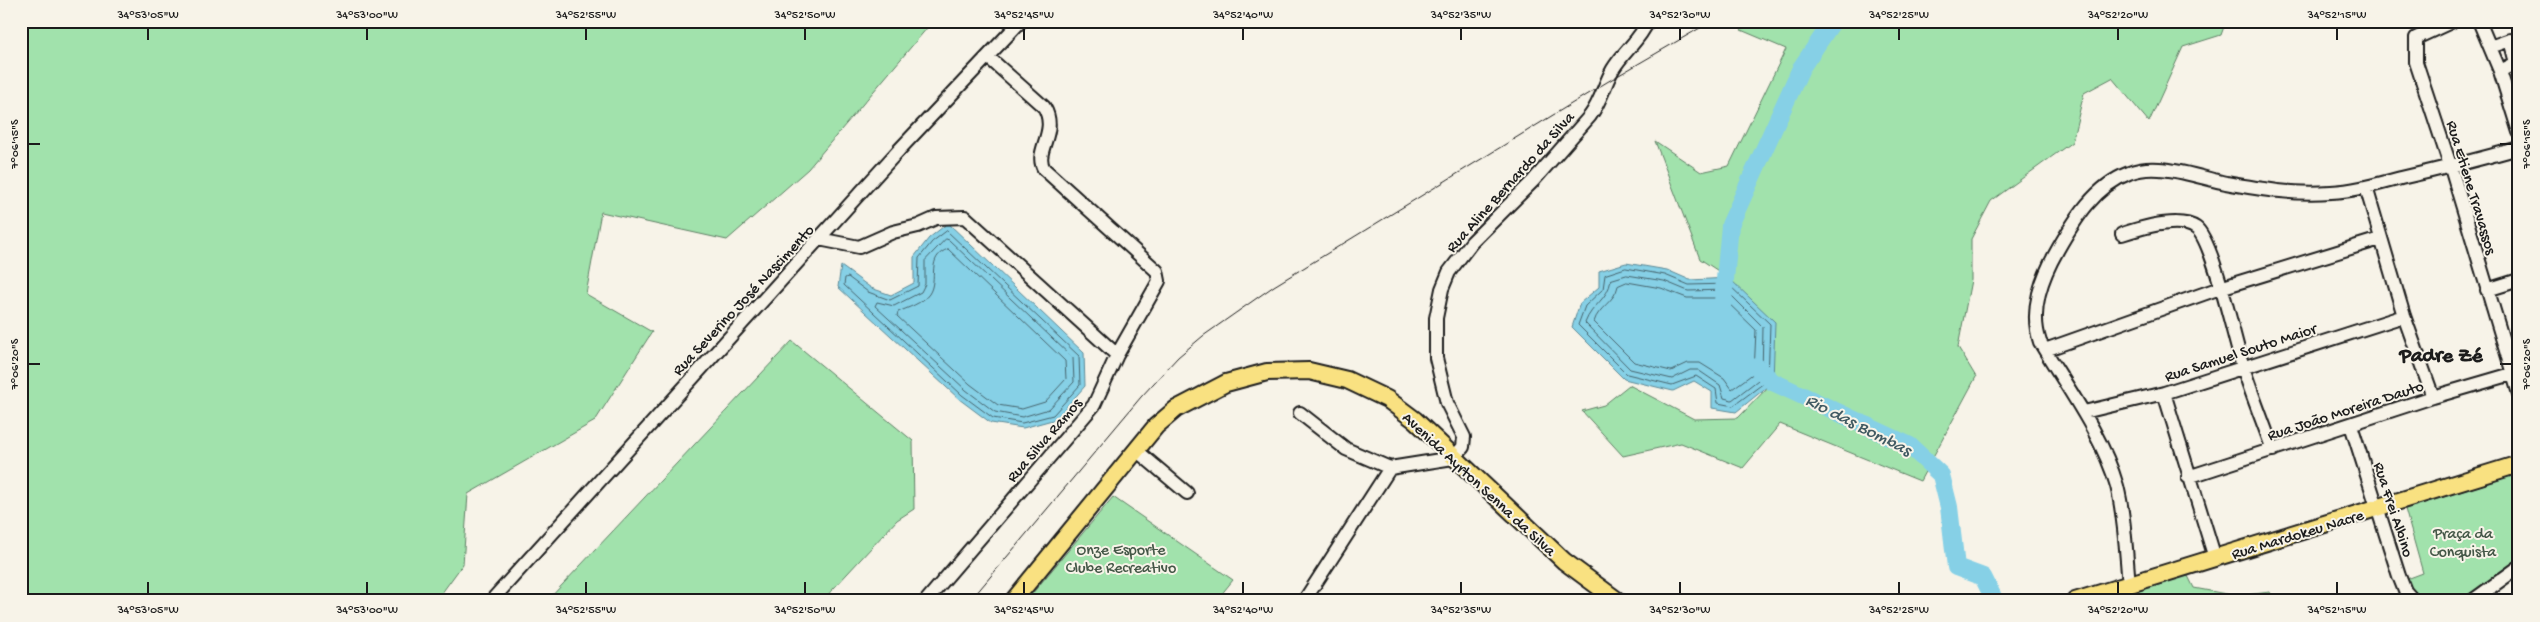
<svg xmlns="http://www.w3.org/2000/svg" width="2540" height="622" font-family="'Gochi Hand',sans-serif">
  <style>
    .green { fill: #a1e2ac; stroke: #5e7f64 }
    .water { fill: #86d0e6; stroke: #5c8895 }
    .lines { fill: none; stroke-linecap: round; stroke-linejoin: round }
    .shore { stroke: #46646d; stroke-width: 1 }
    .river { stroke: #86d0e6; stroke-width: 18 }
    .minor-casing { stroke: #1c1c1c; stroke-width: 16 }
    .major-casing { stroke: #1c1c1c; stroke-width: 20 }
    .minor { stroke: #f7f3e8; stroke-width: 12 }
    .major { stroke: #f9e181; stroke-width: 16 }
    .tram { stroke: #1c1c1c; stroke-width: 1 }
    .ticks { fill: none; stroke: #1c1c1c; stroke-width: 2 }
    .labels { text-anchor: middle; stroke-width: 4; stroke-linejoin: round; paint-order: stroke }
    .street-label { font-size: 16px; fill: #1c1c1c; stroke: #f7f3e8 }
    .park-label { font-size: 16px; fill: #445747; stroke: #f7f3e8 }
    .water-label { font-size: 18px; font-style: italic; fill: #415b63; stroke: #f7f3e8 }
    .district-label { font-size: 21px; font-weight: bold; fill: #1c1c1c; stroke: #f7f3e8 }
    .neatline { fill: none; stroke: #1c1c1c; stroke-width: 2 }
    .ticks-label { font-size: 12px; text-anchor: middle; fill: #1c1c1c }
  </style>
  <rect width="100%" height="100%" fill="#f7f3e8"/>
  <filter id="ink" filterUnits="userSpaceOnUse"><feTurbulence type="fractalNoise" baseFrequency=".02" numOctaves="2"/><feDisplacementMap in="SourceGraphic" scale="10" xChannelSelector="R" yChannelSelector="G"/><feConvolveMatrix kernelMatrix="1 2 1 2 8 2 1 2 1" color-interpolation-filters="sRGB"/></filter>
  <g filter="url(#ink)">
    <path class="green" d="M21,21H933L808,169L727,240L601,212L586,294L652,332L595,421L468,494L463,564L436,601H21Z
      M1747,21H2226L2221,35L2183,47L2149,122L2112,78L2084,93L2072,142L1991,201L1971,239V280L1958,347L1976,377L1920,481L1780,424L1743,468L1681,443L1623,456L1582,411L1604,405L1629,385L1694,419L1738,418L1773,382L1729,278L1700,259L1655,141L1701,172L1729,166L1786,49L1741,30Z
      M792,341L913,441L914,509L897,520L822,601H547Z
      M2517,474L2519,561L2463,601H2427L2413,591L2407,579L2423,573L2405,509Z
      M1113,497L1233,580L1216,601H1026Z
      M2185,570L2194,588L2237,596L2270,592L2276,601H2080Z"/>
    <path class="water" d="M948,223L1084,353L1085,386L1056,419L1023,428L991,423L959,399L838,287L841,266L871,288L891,295L914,283V257L929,238Z
      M1626,263L1667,270L1690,280L1729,278L1775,322L1773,382L1736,412L1712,408V392L1694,381L1673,391L1624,379L1572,327L1580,303L1599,287V271Z"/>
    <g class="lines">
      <path class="shore" d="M947,231L1079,356L1080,385L1053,415L1022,423L993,418L962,395L844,285L845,278L848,277L868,292L890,300L918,286L919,258L932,242Z
        M946,239L949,240L1073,358L1074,382L1049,409L1022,417L995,412L966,390L875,306L877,302L894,306L921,292L925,284V261Z
        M948,249L1065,361L1066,379L1045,402L1022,409L998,405L970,384L897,316L898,312C907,308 923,303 929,294C939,279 925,257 948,249Z
        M1626,268L1665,275L1689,285L1728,284L1770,324L1768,380L1733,406L1718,403L1716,389L1696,376L1672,385L1627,374L1578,325L1585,306L1603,289L1605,275Z
        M1627,275L1664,281L1688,291L1726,290L1763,327L1762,377L1732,400L1724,398L1720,385L1698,370H1690L1672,379L1630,369L1585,323C1592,304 1608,300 1611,280Z
        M1627,282L1661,288L1687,298H1723L1756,330L1754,373L1732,389L1724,378L1700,363H1688L1671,371L1634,362L1594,322C1598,307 1615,302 1618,286Z"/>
      <path class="river" d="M1723,302L1730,225L1801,68L1833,21
        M1757,367L1773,382L1910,446L1941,475L1949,507L1956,567L1983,577L1995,601"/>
      <g class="minor-casing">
        <path id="minor" d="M2453,21L2416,38V62L2451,168L2519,394
          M2479,21L2500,71L2519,132
          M2490,47L2510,40L2516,63L2500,71
          M2366,187L2404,316L2433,397
          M2122,234C2140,228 2179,216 2196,228C2213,240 2235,342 2243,367C2252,395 2263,422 2273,450
          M819,239L859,247L893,232L918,226L936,218L965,217L1117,355
          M2487,290L2519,280
          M2045,350L2220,288L2380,239
          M2164,393L2215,558
          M2084,412L2164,393L2404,316
          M1300,413L1346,449L1390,468L1453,458L1463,447L1464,437L1447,403L1436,358V318L1442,289L1449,272L1472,242L1533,181L1590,116C1601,101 1604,85 1613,69C1623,52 1640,40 1648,21
          M2351,425L2399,576L2405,591L2414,601
          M1136,450L1187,493
          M2188,477L2433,397L2512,374
          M2129,585C2126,553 2125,518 2117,486C2102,434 2067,388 2040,342C2029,310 2042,277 2058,249C2075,219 2095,186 2129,173C2157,161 2197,177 2226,183C2260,189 2295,195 2331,192C2355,191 2378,184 2401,178C2441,169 2480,159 2519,148
          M491,601L899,150L1021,21
          M926,601L1094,405L1117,355L1159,281L1157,271L1044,169C1033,151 1059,132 1044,107L988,57
          M1304,601L1390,468
          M2472,601L2519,567"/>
      </g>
      <g class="major-casing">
        <path id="major" d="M1013,601L1156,426L1176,409L1226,383L1267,372L1309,371L1347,380L1387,399L1415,420L1564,561L1618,601
          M2075,601L2519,464"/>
      </g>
      <use href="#minor" class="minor"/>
      <use href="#major" class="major"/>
      <path class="tram" d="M970,601L1141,397L1178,357L1203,336L1274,286L1607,82L1712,21"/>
    </g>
  </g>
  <path class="ticks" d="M148,28V40M367,28V40M586,28V40M805,28V40M1024,28V40M1243,28V40M1461,28V40M1680,28V40M1899,28V40M2118,28V40M2337,28V40M28,144H40M2500,144H2512M28,364H40M2500,364H2512M148,582V594M367,582V594M586,582V594M805,582V594M1024,582V594M1243,582V594M1461,582V594M1680,582V594M1899,582V594M2118,582V594M2337,582V594"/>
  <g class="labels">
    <g class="street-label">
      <text transform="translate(1509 181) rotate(-48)" y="6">Rua Aline Bernardo da Silva</text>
      <text transform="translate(2473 187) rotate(73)" y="6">Rua Etiene Travassos</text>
      <text transform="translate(742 299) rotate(-47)" y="6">Rua Severino José Nascimento</text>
      <text transform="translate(2240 351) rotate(-18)" y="6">Rua Samuel Souto Maior</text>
      <text transform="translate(2345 409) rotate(-18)" y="6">Rua João Moreira Dauto</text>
      <text transform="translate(1043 439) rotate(-49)" y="6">Rua Silva Ramos</text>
      <text transform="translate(1480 483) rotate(43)" y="6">Avenida Ayrton Senna da Silva</text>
      <text transform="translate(2395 509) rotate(72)" y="6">Rua Frei Albino</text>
      <text transform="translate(2297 533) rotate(-17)" y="6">Rua Mardokeu Nacre</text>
    </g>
    <g class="park-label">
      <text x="2463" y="538">Praça da<tspan x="2463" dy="18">Conquista</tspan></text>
      <text x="1121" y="554">Onze Esporte<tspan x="1121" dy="18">Clube Recreativo</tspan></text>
    </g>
    <g class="water-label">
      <text transform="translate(1859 424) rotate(27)" y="6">Rio das Bombas</text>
    </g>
    <g class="district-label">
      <text x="2441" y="361">Padre Zé</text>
    </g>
  </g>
  <rect width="2540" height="622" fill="none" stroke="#f7f3e8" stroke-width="55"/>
  <rect x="28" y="28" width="2484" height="566" class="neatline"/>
  <g class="ticks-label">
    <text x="148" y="18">34°53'05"W</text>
    <text x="367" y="18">34°53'00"W</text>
    <text x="586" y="18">34°52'55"W</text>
    <text x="805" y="18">34°52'50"W</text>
    <text x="1024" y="18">34°52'45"W</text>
    <text x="1243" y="18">34°52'40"W</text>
    <text x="1461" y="18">34°52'35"W</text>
    <text x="1680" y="18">34°52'30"W</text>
    <text x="1899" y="18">34°52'25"W</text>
    <text x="2118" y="18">34°52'20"W</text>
    <text x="2337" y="18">34°52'15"W</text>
    <text transform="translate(14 144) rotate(-90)" y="4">7°06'15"S</text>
    <text transform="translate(2526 144) rotate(-90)" y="4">7°06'15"S</text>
    <text transform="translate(14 364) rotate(-90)" y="4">7°06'20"S</text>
    <text transform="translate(2526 364) rotate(-90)" y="4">7°06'20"S</text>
    <text x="148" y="613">34°53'05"W</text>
    <text x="367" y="613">34°53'00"W</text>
    <text x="586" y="613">34°52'55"W</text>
    <text x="805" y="613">34°52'50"W</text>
    <text x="1024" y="613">34°52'45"W</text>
    <text x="1243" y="613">34°52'40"W</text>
    <text x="1461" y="613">34°52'35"W</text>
    <text x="1680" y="613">34°52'30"W</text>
    <text x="1899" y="613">34°52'25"W</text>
    <text x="2118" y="613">34°52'20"W</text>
    <text x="2337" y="613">34°52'15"W</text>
  </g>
</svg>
